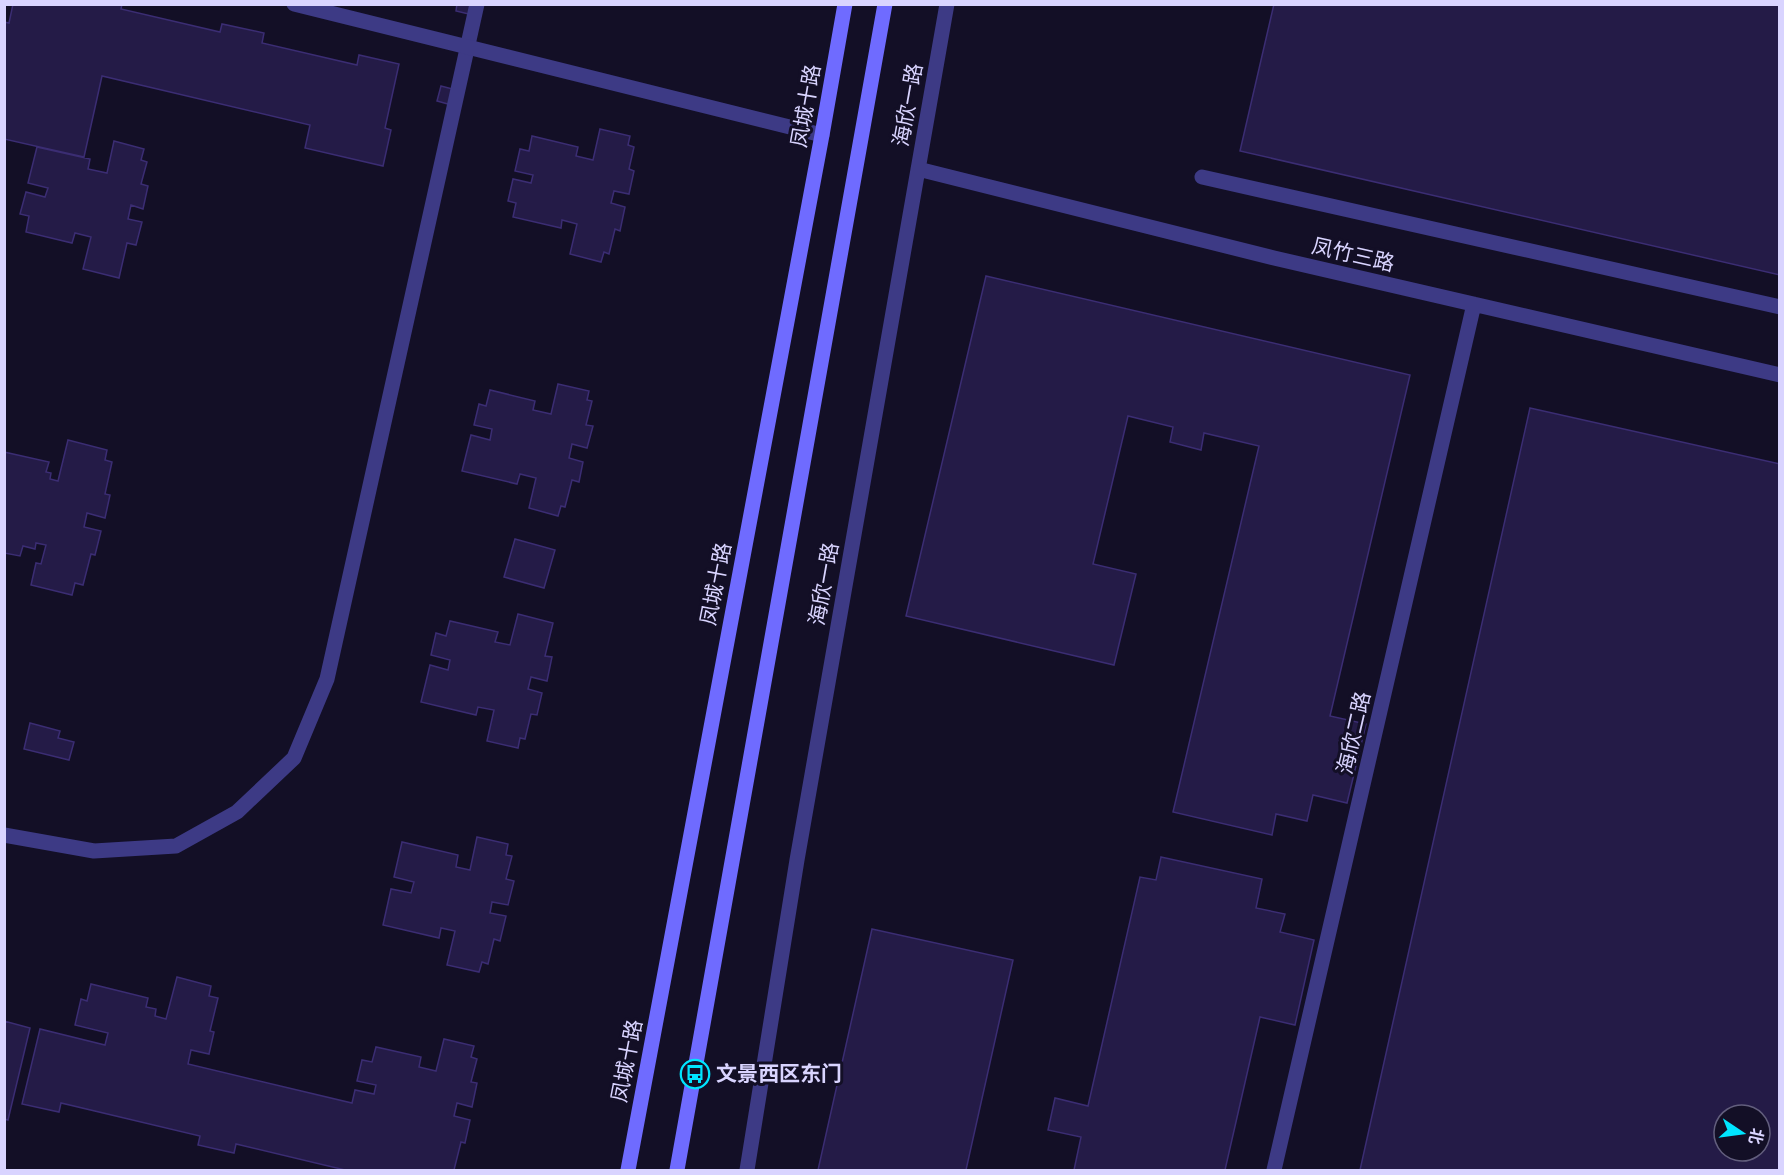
<svg xmlns="http://www.w3.org/2000/svg" width="1784" height="1175" font-family="'Golos Text','Noto Sans SC',sans-serif">
  <style>
    .building { fill: #241b47; stroke: #3b2d73; stroke-width: 1.5; fill-rule: evenodd }
    .lines { fill: none; stroke-linecap: round; stroke-linejoin: round }
    .service { stroke: #3d3a85; stroke-width: 15 }
    .minor { stroke: #3d3a85; stroke-width: 15 }
    .secondary { stroke: #6f6bff; stroke-width: 15 }
    .labels { text-anchor: middle; stroke-width: 6; stroke-linejoin: round; paint-order: stroke }
    .street-label { font-size: 21px; fill: #d9d4ff; stroke: #130f26 }
    .poi-label { font-size: 21px; font-weight: bold; fill: #d9d4ff; stroke: #130f26; text-anchor: start }
  </style>
  <rect width="100%" height="100%" fill="#130f26"/>
  <path class="building" d="M13,4H122L121,9L220,32L222,24L264,33L262,43L357,65L359,55L399,64L385,128L391,130L383,166L305,148L310,125L102,76L84,157L4,139V22L9,23Z
    M457,4H475L473,15L456,11Z
    M1274,4H1780V275L1240,151Z
    M441,86L460,91L455,106L437,101Z
    M600,129L630,136L628,145L634,147L629,169L634,171L629,194L614,191L611,203L625,207L620,231L615,229L609,254L604,252L601,262L570,254L577,224L562,220L561,228L513,217L516,203L508,201L513,179L531,183L533,175L515,171L520,149L529,151L532,136L578,147L576,156L593,160Z
    M114,141L144,149L141,160L147,162L141,184L148,186L143,209L131,205L128,219L142,222L136,245L127,243L119,278L83,269L91,237L75,233L72,243L26,232L29,216L20,214L26,192L45,197L48,188L28,183L37,147L90,159L88,169L107,173Z
    M986,276L1410,375L1330,716L1366,724L1347,803L1313,795L1307,821L1276,814L1272,835L1173,812L1259,446L1204,433L1201,450L1170,442L1173,427L1128,416L1093,564L1136,574L1114,665L906,616Z
    M558,384L589,391L587,400L592,401L586,425L593,426L587,448L572,444L569,458L583,462L579,482L572,480L565,507L561,506L558,516L529,508L536,478L520,474L517,484L462,471L471,435L490,440L492,429L474,425L479,404L486,406L490,390L535,401L533,410L551,414Z
    M1530,408L1780,464V1170H1360ZM1724,1115H1760V1151H1724Z
    M68,440L107,450L105,460L112,462L105,494L110,495L105,518L87,513L84,527L101,531L95,555L91,554L83,585L75,583L72,595L31,585L36,563L41,564L46,545L36,543L35,549L23,546L20,556L4,553V452L49,462L46,472L51,473L50,479L58,481Z
    M515,539L555,550L544,588L504,577Z
    M518,614L553,623L545,656L552,657L547,681L531,677L528,689L542,693L537,715L531,714L525,739L520,738L518,748L487,741L494,710L478,707L476,715L421,702L430,665L448,670L450,660L431,655L436,633L446,636L450,621L498,632L495,642L510,645Z
    M30,723L60,731L58,738L74,742L69,760L24,749Z
    M477,837L508,844L506,855L512,856L506,879L514,881L508,905L492,902L490,913L506,916L500,941L494,939L488,964L482,962L479,972L447,965L455,931L441,928L439,938L383,925L391,889L411,893L414,882L394,877L402,842L458,855L456,867L470,870Z
    M1161,857L1262,879L1256,908L1285,914L1280,932L1314,940L1295,1025L1260,1017L1225,1170H1074L1081,1137L1048,1130L1055,1098L1088,1106L1140,877L1156,880Z
    M872,929L1013,960L966,1170H818Z
    M177,977L211,986L209,996L218,998L210,1031L214,1032L209,1054L191,1050L188,1064L352,1103L355,1090L374,1094L376,1085L357,1081L362,1060L372,1062L376,1047L421,1057L419,1067L436,1071L444,1039L474,1046L471,1057L477,1059L471,1082L477,1083L472,1107L457,1103L454,1116L470,1120L465,1143L461,1142L454,1170H345L236,1144L234,1153L198,1145L200,1136L61,1103L59,1112L22,1104L40,1029L105,1045L108,1033L75,1025L81,999L87,1001L91,984L148,998L146,1007L156,1009L155,1016L166,1019Z
    M4,1021L30,1028L8,1120L4,1119Z"/>
  <g class="lines">
    <path class="service" d="M1202,177L1780,307
      M4,835L94,851L176,846L237,812L294,758L327,679L477,4"/>
    <path class="minor" d="M294,4L822,135
      M918,169L1274,258L1780,375
      M747,1170L797,860L947,4
      M1274,1170L1474,304"/>
    <path class="secondary" d="M628,1170L822,135L845,4
      M677,1170L885,4"/>
  </g>
  <defs>
    <g id="bus-ring" transform="scale(1.5)"><circle r="9.5" fill="#130f26" stroke="#00e5ff" stroke-width="1.5"/><path d="M-5-6H5V4H4V6H2V4H-2V6H-4V4H-5ZM-3.5-4V0h7V-4ZM-3.5 1.2v1.5H-2V1.2ZM2 1.2v1.5H3.5V1.2Z" fill="#00e5ff"/></g>
  </defs>
  <g fill-rule="evenodd">
    <use href="#bus-ring" x="695" y="1074"/>
  </g>
  <g class="labels">
    <g class="street-label">
      <text transform="translate(908 105) rotate(-80)" y="7">海欣一路</text>
      <text transform="translate(806 106) rotate(-80)" y="7">凤城十路</text>
      <text transform="translate(1353 255) rotate(13)" y="7">凤竹三路</text>
      <text transform="translate(716 584) rotate(-79)" y="7">凤城十路</text>
      <text transform="translate(824 584) rotate(-80)" y="7">海欣一路</text>
      <text transform="translate(1354 733) rotate(-77)" y="7">海欣二路</text>
      <text transform="translate(627 1061) rotate(-79)" y="7">凤城十路</text>
    </g>
    <g class="poi-label">
      <text x="716" y="1081">文景西区东门</text>
    </g>
  </g>
  <rect width="1784" height="1175" fill="none" stroke="#d9d4ff" stroke-width="12"/>
  <g transform="translate(1742 1133) rotate(103)"><circle r="28" fill="#130f26" stroke="#625e7d" stroke-width="1.5"/>
  <path d="M0-4.5L10 22L0 15L-10 22Z" fill="#00e5ff"/>
  <text y="-9" font-size="16" font-weight="bold" text-anchor="middle" fill="#d9d4ff">北</text>
  </g>
</svg>
